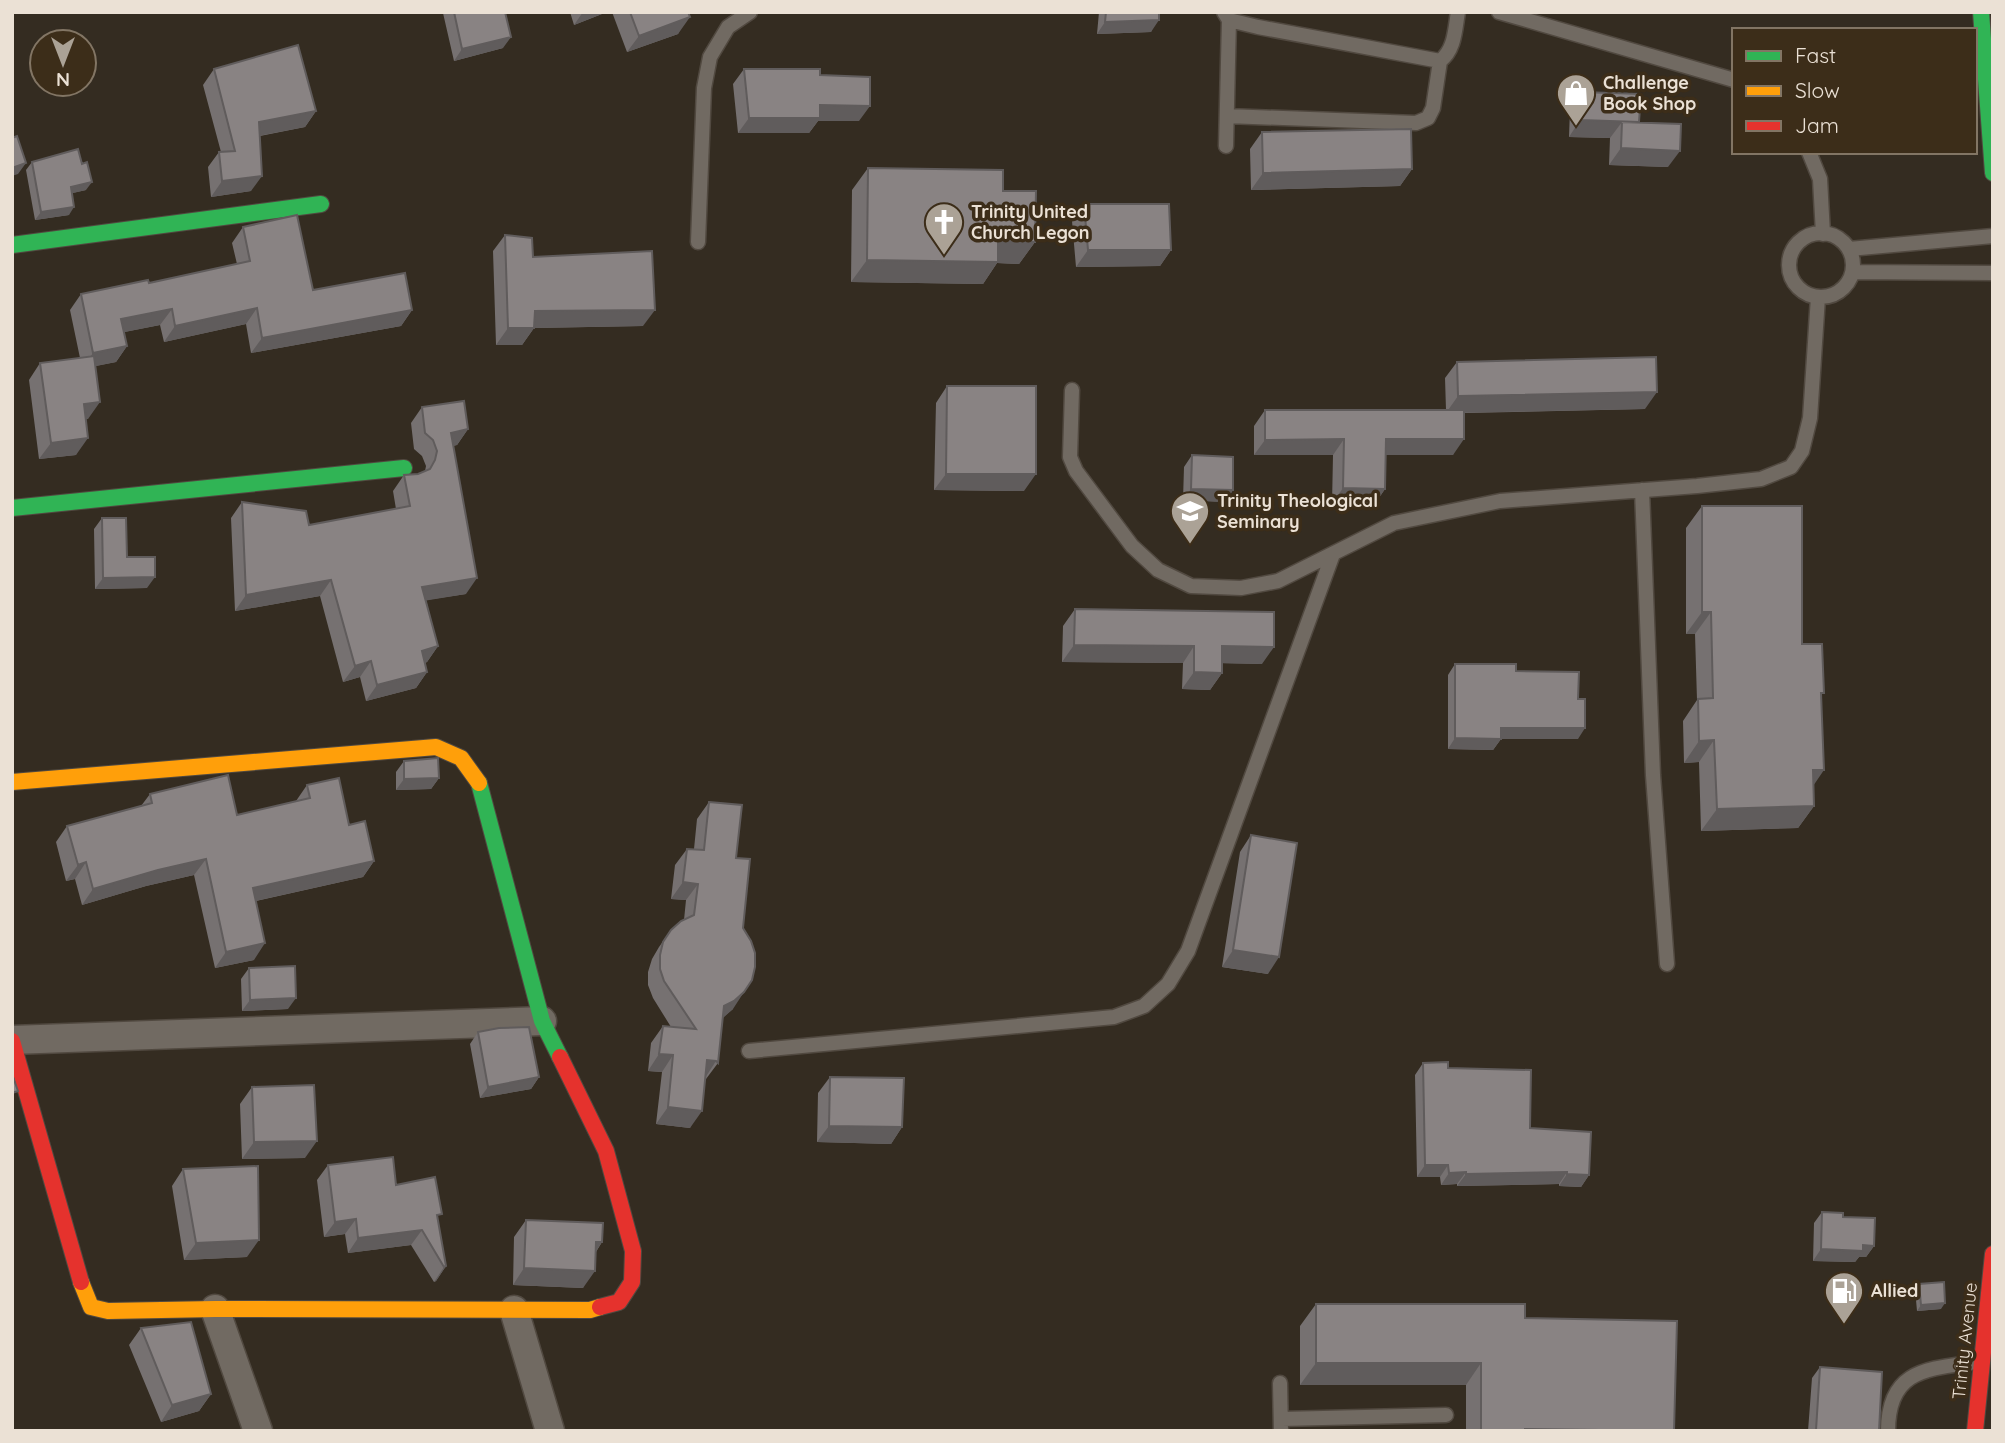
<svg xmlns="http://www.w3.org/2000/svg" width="2005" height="1443" font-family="Quicksand,sans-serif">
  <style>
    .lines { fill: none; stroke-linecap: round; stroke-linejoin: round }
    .lane-casing { stroke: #514940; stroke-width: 17 }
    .street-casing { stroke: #514940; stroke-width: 31 }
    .fast-casing { stroke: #514940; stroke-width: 18 }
    .slow-casing { stroke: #514940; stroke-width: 18 }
    .jam-casing { stroke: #514940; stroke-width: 18 }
    .lane { stroke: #716a62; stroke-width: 14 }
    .street { stroke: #716a62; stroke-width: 28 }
    .fast { stroke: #30b455; stroke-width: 16 }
    .slow { stroke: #ff9f0a; stroke-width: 16 }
    .jam { stroke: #e5322d; stroke-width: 16 }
    .wall { fill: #767171 }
    .shaded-wall { fill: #605c5c }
    .building { fill: #898383; stroke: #605c5c; stroke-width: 2 }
    .labels { text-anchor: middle; stroke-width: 7; stroke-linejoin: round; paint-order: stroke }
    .poi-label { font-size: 18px; font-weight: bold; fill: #ebe1d5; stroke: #3c2d19; text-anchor: start }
    .street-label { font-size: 18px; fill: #ebe1d5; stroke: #3c2d19 }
  </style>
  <rect width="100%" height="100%" fill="#342c21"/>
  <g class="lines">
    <g class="lane-casing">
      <path id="lane" d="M1224,12L1229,20L1258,27L1440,61C1455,50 1455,29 1458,12
        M1499,12L1734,80
        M1227,116L1416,123L1428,118L1433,108L1440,61
        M1226,146L1229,20
        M1809,152L1820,179L1823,234
        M1789 265a32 32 0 1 1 64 0a32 32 0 1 1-64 0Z
        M698,242L704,88L710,57L728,27L750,12
        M1849,249L1993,236
        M1853,272L1993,273
        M1072,390L1070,457L1076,471L1132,546L1158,570L1191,586L1241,588L1278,581L1394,523L1500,501L1697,486L1761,479L1791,467L1802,451L1810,418L1818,297
        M1642,490L1653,775L1667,964
        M749,1051L1114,1017L1144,1006L1168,984L1188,951L1333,554
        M1280,1383L1281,1431
        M1282,1419L1446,1415
        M1888,1431C1888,1366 1932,1369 1982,1361"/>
    </g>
    <g class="street-casing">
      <path id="street" d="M12,1040L542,1021
        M215,1309L258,1431
        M514,1310L550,1431"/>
    </g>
    <g class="fast-casing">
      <path id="fast" d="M1981,12L1993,173
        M12,245L321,204
        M12,508L404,468
        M479,783L542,1021L560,1057"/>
    </g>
    <g class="slow-casing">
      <path id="slow" d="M12,782L436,747L461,758L479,783
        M81,1282L91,1307L108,1311L215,1309L590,1310L600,1307"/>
    </g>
    <g class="jam-casing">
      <path id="jam" d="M12,1041L81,1282
        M560,1057L606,1151L633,1251L632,1282L619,1302L600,1307
        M1975,1431L1993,1254"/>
    </g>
    <use href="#lane" class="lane"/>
    <use href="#street" class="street"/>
    <use href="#fast" class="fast"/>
    <use href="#slow" class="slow"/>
    <use href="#jam" class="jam"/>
  </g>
  <path class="wall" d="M444,12H505L503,48L454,61L443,13Z
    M570,12H607L574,25Z
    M612,12H688L678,34L627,52Z
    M1099,12H1159L1151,32L1097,34Z
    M214,69L316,111L305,127L260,136L251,191L211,197L208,167L219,152H221L203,85Z
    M744,69L820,75L859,121H818L809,133H738L733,84Z
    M1581,92L1639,122L1668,167L1609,165L1610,138L1569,137L1570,109Z
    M1262,132L1412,169L1400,186L1251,190L1250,149Z
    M32,162L86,190L72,193L69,215L35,220L26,170Z
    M868,168L1003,191L1035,242L1019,264L997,263L983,284L851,282L852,190Z
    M1084,204L1171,250L1160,266L1076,267L1072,221Z
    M243,227L313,290L412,310L401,326L251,353L246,324L164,342L160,325L124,332L127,346L116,362L95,366L88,419H86L76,455L39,459L29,380L40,363L80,358L70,310L81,294L149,283L237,264L232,243Z
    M505,235L533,257L643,326L534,328L522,345H496L493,251Z
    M1457,362L1645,409L1464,413L1453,455H1386L1385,489L1374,505L1332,504L1333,455H1254V426L1265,410H1446L1445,378Z
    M947,386L1024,491L934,490L936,403Z
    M422,407L468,429L457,445L453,446L466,594L426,600L438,646L427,662L425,663L427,672L416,688L366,701L360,677L343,682L320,596L235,611L231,518L242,502L309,525L396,509L393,491L404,475L418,474L425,471L426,466L422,456L414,449L411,423Z
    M1192,455L1233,490L1225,502L1183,500L1184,467Z
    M1702,506L1802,644L1822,696L1813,785L1814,806L1798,828L1701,831L1699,762L1684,763L1683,721L1697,700L1695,634H1686V528Z
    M102,518L127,557L147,588L95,589L94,529Z
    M1075,609L1262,664L1222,663V673L1210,690L1182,689L1183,663L1062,662L1063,626Z
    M1455,664L1516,671L1578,699V739H1501L1493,750L1448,749V675Z
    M404,761L439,778L431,789L396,790V772Z
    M307,785L349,825L374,861L363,877L256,901L254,960L215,968L194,875L146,886L82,905L75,879L66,881L56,842L67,826L141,806L150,794L237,815L296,801Z
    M709,802L736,858L733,1009L722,1018L718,1063L706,1079L705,1078L690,1128L656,1124L662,1072L648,1071L651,1043L663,1026L671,1027L653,998L648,985V972L652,959L659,947L671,930L684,920L686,900L671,899L675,865L687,849H694L697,819Z
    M1251,835L1268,974L1222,967L1240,852Z
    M249,968L288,1009L242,1011L241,979Z
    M478,1032L539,1077L531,1089L480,1098L470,1044Z
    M1423,1063L1448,1068L1530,1128L1589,1175L1581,1187L1559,1186V1184L1457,1186V1184L1441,1185L1440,1177H1417L1415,1075Z
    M830,1077L902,1127L891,1144L817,1142L818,1093Z
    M252,1087L305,1158L242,1159L240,1104Z
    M328,1165L396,1185L438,1221L446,1266L436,1281L434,1282L411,1245L348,1253L345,1234L324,1237L317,1180Z
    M183,1169L247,1257L184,1260L172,1186Z
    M1822,1212L1843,1217L1874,1246L1866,1257H1859L1855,1262L1813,1261L1814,1223Z
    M526,1220L602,1242L596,1252L583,1288L513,1285L514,1237Z
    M1919,1284L1941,1309L1917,1311L1915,1289Z
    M1316,1304L1525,1318L1674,1431H1466V1385H1300V1326Z
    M141,1328L211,1394L199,1411L161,1422L129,1345Z
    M1820,1367L1879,1431H1808L1812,1378Z"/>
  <path class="shaded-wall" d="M583,12H607L574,25Z
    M690,17L678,34L627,52L639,36Z
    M1159,20L1151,32L1097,34L1105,22Z
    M511,37L503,48L454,61L462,49Z
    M820,105L870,106L859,121H818L809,133H738L749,118Z
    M316,111L305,127L248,138L259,122Z
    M1580,120L1639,122H1622L1610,138L1569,137Z
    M1621,148L1680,151L1668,167L1609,165Z
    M26,163L18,174L12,176V168Z
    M1412,169L1400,186L1251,190L1263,173Z
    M262,176L251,191L211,197L222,181Z
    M92,182L86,190L65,195L71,187Z
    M74,207L69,215L35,220L41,212Z
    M998,241L1035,242L1019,264L997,263L983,284L851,282L867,260Z
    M1088,250H1171L1160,266L1076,267Z
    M257,308L246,324L164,342L175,326Z
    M172,309L160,325L110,335L121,319Z
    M412,310L401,326L251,353L262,338Z
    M655,310L643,326L534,328L522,345H496L508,328L535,311Z
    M127,346L116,362L82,369L93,353Z
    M1657,392L1645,409L1446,413L1458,396Z
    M100,402L88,419L72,421L84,404Z
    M468,429L457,445L440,448L451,433Z
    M88,438L76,455L39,459L51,443Z
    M1344,439L1333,455H1254L1265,440Z
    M1386,439H1464L1453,455H1375Z
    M946,474H1036L1024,491L934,490Z
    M1343,488L1385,489L1374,505L1332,504Z
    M1191,489L1233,490L1225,502L1183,500Z
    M155,577L147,588L95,589L103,578Z
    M477,578L466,594L411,603L422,587Z
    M331,580L320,596L235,611L246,595Z
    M1702,612H1711L1695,634H1686Z
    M1074,645L1194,646L1183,663L1062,662Z
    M438,646L427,662L411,667L422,651Z
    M1222,646L1274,647L1262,664L1211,663Z
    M371,661L360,677L343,682L355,666Z
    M427,672L416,688L366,701L377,685Z
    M1194,672L1222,673L1210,690L1182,689Z
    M1501,728H1585L1578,739H1494Z
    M1455,738L1501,739L1493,750L1448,749Z
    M1714,740L1699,762L1684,763L1699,741Z
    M1813,770H1824L1809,792Z
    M439,778L431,789L396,790L404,779Z
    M1814,806L1798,828L1701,831L1717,809Z
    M206,859L194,875L146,886L82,905L93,889L158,870Z
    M374,861L363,877L242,904L253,888Z
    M86,862L75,879L66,881L78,865Z
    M683,882L698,884L686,900L671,899Z
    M265,943L254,960L215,968L226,952Z
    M1233,950L1279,957L1268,974L1222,967Z
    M744,992L733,1009L723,1018L724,1006Z
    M296,998L288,1009L242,1011L250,1000Z
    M659,1054L673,1055L662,1072L648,1071Z
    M707,1060L716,1061L705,1078Z
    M539,1077L531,1089L480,1098L488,1087Z
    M668,1107L702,1111L690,1128L656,1124Z
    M829,1126L902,1127L891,1144L817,1142Z
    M317,1141L305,1158L242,1159L254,1142Z
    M1425,1165H1448L1440,1177H1417Z
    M1466,1172L1457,1184L1441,1185L1449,1173Z
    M1567,1172L1559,1184L1457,1186L1466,1174Z
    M1567,1174L1589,1175L1581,1187L1559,1186Z
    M356,1219L345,1234L324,1237L335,1222Z
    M422,1230L411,1245L348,1253L358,1238Z
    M259,1240L247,1257L184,1260L196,1243Z
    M596,1242H602L591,1259Z
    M1863,1245L1874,1246L1866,1257H1859L1855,1262L1813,1261L1821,1249Z
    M446,1266L436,1281L434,1282L444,1267Z
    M524,1268L595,1271L583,1288L513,1285Z
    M1945,1303L1941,1309L1917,1311L1921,1305Z
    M1316,1363H1481L1466,1385H1300Z
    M211,1394L199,1411L161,1422L172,1405Z
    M1525,1429L1630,1431H1524Z"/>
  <path class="building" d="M454,12H505L511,37L462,49Z
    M630,12H688L690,17L639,36Z
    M1106,12H1159V20L1105,22Z
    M298,45L316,111L259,122L262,176L222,181L219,152L235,151L214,69Z
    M744,69H820V75L870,77V106L820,105V118H749Z
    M1581,92L1641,94L1639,122L1580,120Z
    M1622,122L1681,124L1680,151L1621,148Z
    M1411,129L1412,169L1263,173L1262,132Z
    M17,136L26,163L12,168V138Z
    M78,149L82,164L87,162L92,182L71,187L74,207L41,212L32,162Z
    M868,168L1003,170V191H1036L1035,242L998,241V262L867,260Z
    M1084,204H1169L1171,250H1088Z
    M297,215L313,290L405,273L412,310L262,338L257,308L175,326L172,309L121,319L127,346L93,353L81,294L148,280L149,283L250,261L243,227Z
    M505,235L532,238L533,257L652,251L655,310L535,311L534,328H508Z
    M94,356L100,402L84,404L88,438L51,443L40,363Z
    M1656,357L1657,392L1458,396L1457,362Z
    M947,386H1036V474H946Z
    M464,401L468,429L451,433L477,578L422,587L438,646L422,651L427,672L377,685L371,661L355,666L331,580L246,595L242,502L306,511L309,525L410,506L404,475L418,474L430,469L435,460L437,451L433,440L425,433L422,407Z
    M1265,410H1464V439H1386L1385,489L1343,488L1344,439L1265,440Z
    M1192,455L1233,457V490L1191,489Z
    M1702,506H1802V644H1822L1824,693H1821L1824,770H1813L1814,806L1717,809L1714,740L1699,741L1698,699L1713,698L1711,612H1702Z
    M102,518H126L127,557H155V577L103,578Z
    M1075,609L1274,612V647L1222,646V673L1194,672V646L1074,645Z
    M1455,664H1516V671L1579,672L1578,699H1585V728H1501V739L1455,738Z
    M438,758L439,778L404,779V761Z
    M228,775L237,815L310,798L307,785L339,778L349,825L365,821L374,861L253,888L265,943L226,952L206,859L158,870L93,889L86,862L78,865L67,826L152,803L150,794Z
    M709,802L742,805L736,858L750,859L743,928L751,941L755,953V967L752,980L744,992L734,1001L724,1006L718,1063L716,1061L707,1060L702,1111L668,1107L673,1055L659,1054L663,1026L696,1029L664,981L660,969V955L663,942L671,930L681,921L694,915L698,884L683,882L687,849L704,850Z
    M1251,835L1297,843L1279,957L1233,950Z
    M295,966L296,998L250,1000L249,968Z
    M529,1027L539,1077L488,1087L478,1032L499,1028Z
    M1448,1062V1068L1531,1070L1530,1128L1591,1132L1589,1175L1567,1174V1172L1466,1174V1172L1449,1173L1448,1165H1425L1423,1063Z
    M12,1074L18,1091L12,1093Z
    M830,1077L904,1078L902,1127L829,1126Z
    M314,1085L317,1141L254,1142L252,1087Z
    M393,1157L396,1185L435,1177L442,1214L437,1215L446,1266L444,1267L422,1230L358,1238L356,1219L335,1222L328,1165Z
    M258,1166L259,1240L196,1243L183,1169Z
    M1822,1212L1843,1213V1217L1875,1218L1874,1246L1863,1245V1251L1821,1249Z
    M526,1220L603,1223L602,1242H596L595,1271L524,1268Z
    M1944,1282L1945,1303L1921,1305L1919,1284Z
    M1316,1304H1525V1318L1677,1321L1674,1431L1525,1429V1431H1481V1363H1316Z
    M191,1322L211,1394L172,1405L141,1328Z
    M1820,1367L1882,1372L1879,1431H1828L1816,1430Z"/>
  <defs>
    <g id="shop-pin" transform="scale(2.0125)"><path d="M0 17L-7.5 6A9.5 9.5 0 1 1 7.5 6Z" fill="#aba296" stroke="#3c2d19"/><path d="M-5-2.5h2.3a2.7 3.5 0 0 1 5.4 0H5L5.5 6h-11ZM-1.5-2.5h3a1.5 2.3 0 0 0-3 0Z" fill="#fff"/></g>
    <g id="church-pin" transform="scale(2.0125)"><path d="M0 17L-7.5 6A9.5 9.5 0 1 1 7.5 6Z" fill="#aba296" stroke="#3c2d19"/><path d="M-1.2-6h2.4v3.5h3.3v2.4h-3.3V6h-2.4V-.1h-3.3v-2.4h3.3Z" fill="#fff"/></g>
    <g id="school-pin" transform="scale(2.0125)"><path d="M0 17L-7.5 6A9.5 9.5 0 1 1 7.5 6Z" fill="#aba296" stroke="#3c2d19"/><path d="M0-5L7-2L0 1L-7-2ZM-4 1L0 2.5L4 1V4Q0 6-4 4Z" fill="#fff"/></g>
    <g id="fuel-pin" transform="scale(2.0125)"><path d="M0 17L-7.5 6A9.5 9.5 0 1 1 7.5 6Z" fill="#aba296" stroke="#3c2d19"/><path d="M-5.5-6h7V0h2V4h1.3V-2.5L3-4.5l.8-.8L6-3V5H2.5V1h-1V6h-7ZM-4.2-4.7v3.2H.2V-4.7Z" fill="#fff"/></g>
  </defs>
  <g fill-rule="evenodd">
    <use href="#shop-pin" x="1576" y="93"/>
    <use href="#church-pin" x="944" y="222"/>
    <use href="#school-pin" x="1190" y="511"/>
    <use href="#fuel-pin" x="1844" y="1291"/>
  </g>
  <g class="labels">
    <g class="poi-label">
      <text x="1603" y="89">Challenge<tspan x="1603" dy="21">Book Shop</tspan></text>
      <text x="971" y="218">Trinity United<tspan x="971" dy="21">Church Legon</tspan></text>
      <text x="1217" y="507">Trinity Theological<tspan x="1217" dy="21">Seminary</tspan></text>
      <text x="1871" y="1297">Allied</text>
    </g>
    <g class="street-label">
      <text transform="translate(1965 1341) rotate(-84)" y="6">Trinity Avenue</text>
    </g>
  </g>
  <rect width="2005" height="1443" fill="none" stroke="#ebe1d5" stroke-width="28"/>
  <rect x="1732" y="28" width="245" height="126" fill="#3c2d19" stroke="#827564" stroke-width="2"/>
  <rect x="1746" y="51" width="35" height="10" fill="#30b455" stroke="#827564" stroke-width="2"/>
  <text x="1795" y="63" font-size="21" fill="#ebe1d5">Fast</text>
  <rect x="1746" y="86" width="35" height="10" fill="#ff9f0a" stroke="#827564" stroke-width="2"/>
  <text x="1795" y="98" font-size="21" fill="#ebe1d5">Slow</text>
  <rect x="1746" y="121" width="35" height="10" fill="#e5322d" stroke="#827564" stroke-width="2"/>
  <text x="1795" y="133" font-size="21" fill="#ebe1d5">Jam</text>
  <g transform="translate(63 63) rotate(180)"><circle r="33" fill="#3c2d19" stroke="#827564" stroke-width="2"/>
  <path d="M0-5L12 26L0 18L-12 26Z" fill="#aba296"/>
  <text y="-10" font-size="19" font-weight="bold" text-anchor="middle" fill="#ebe1d5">N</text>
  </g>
</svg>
